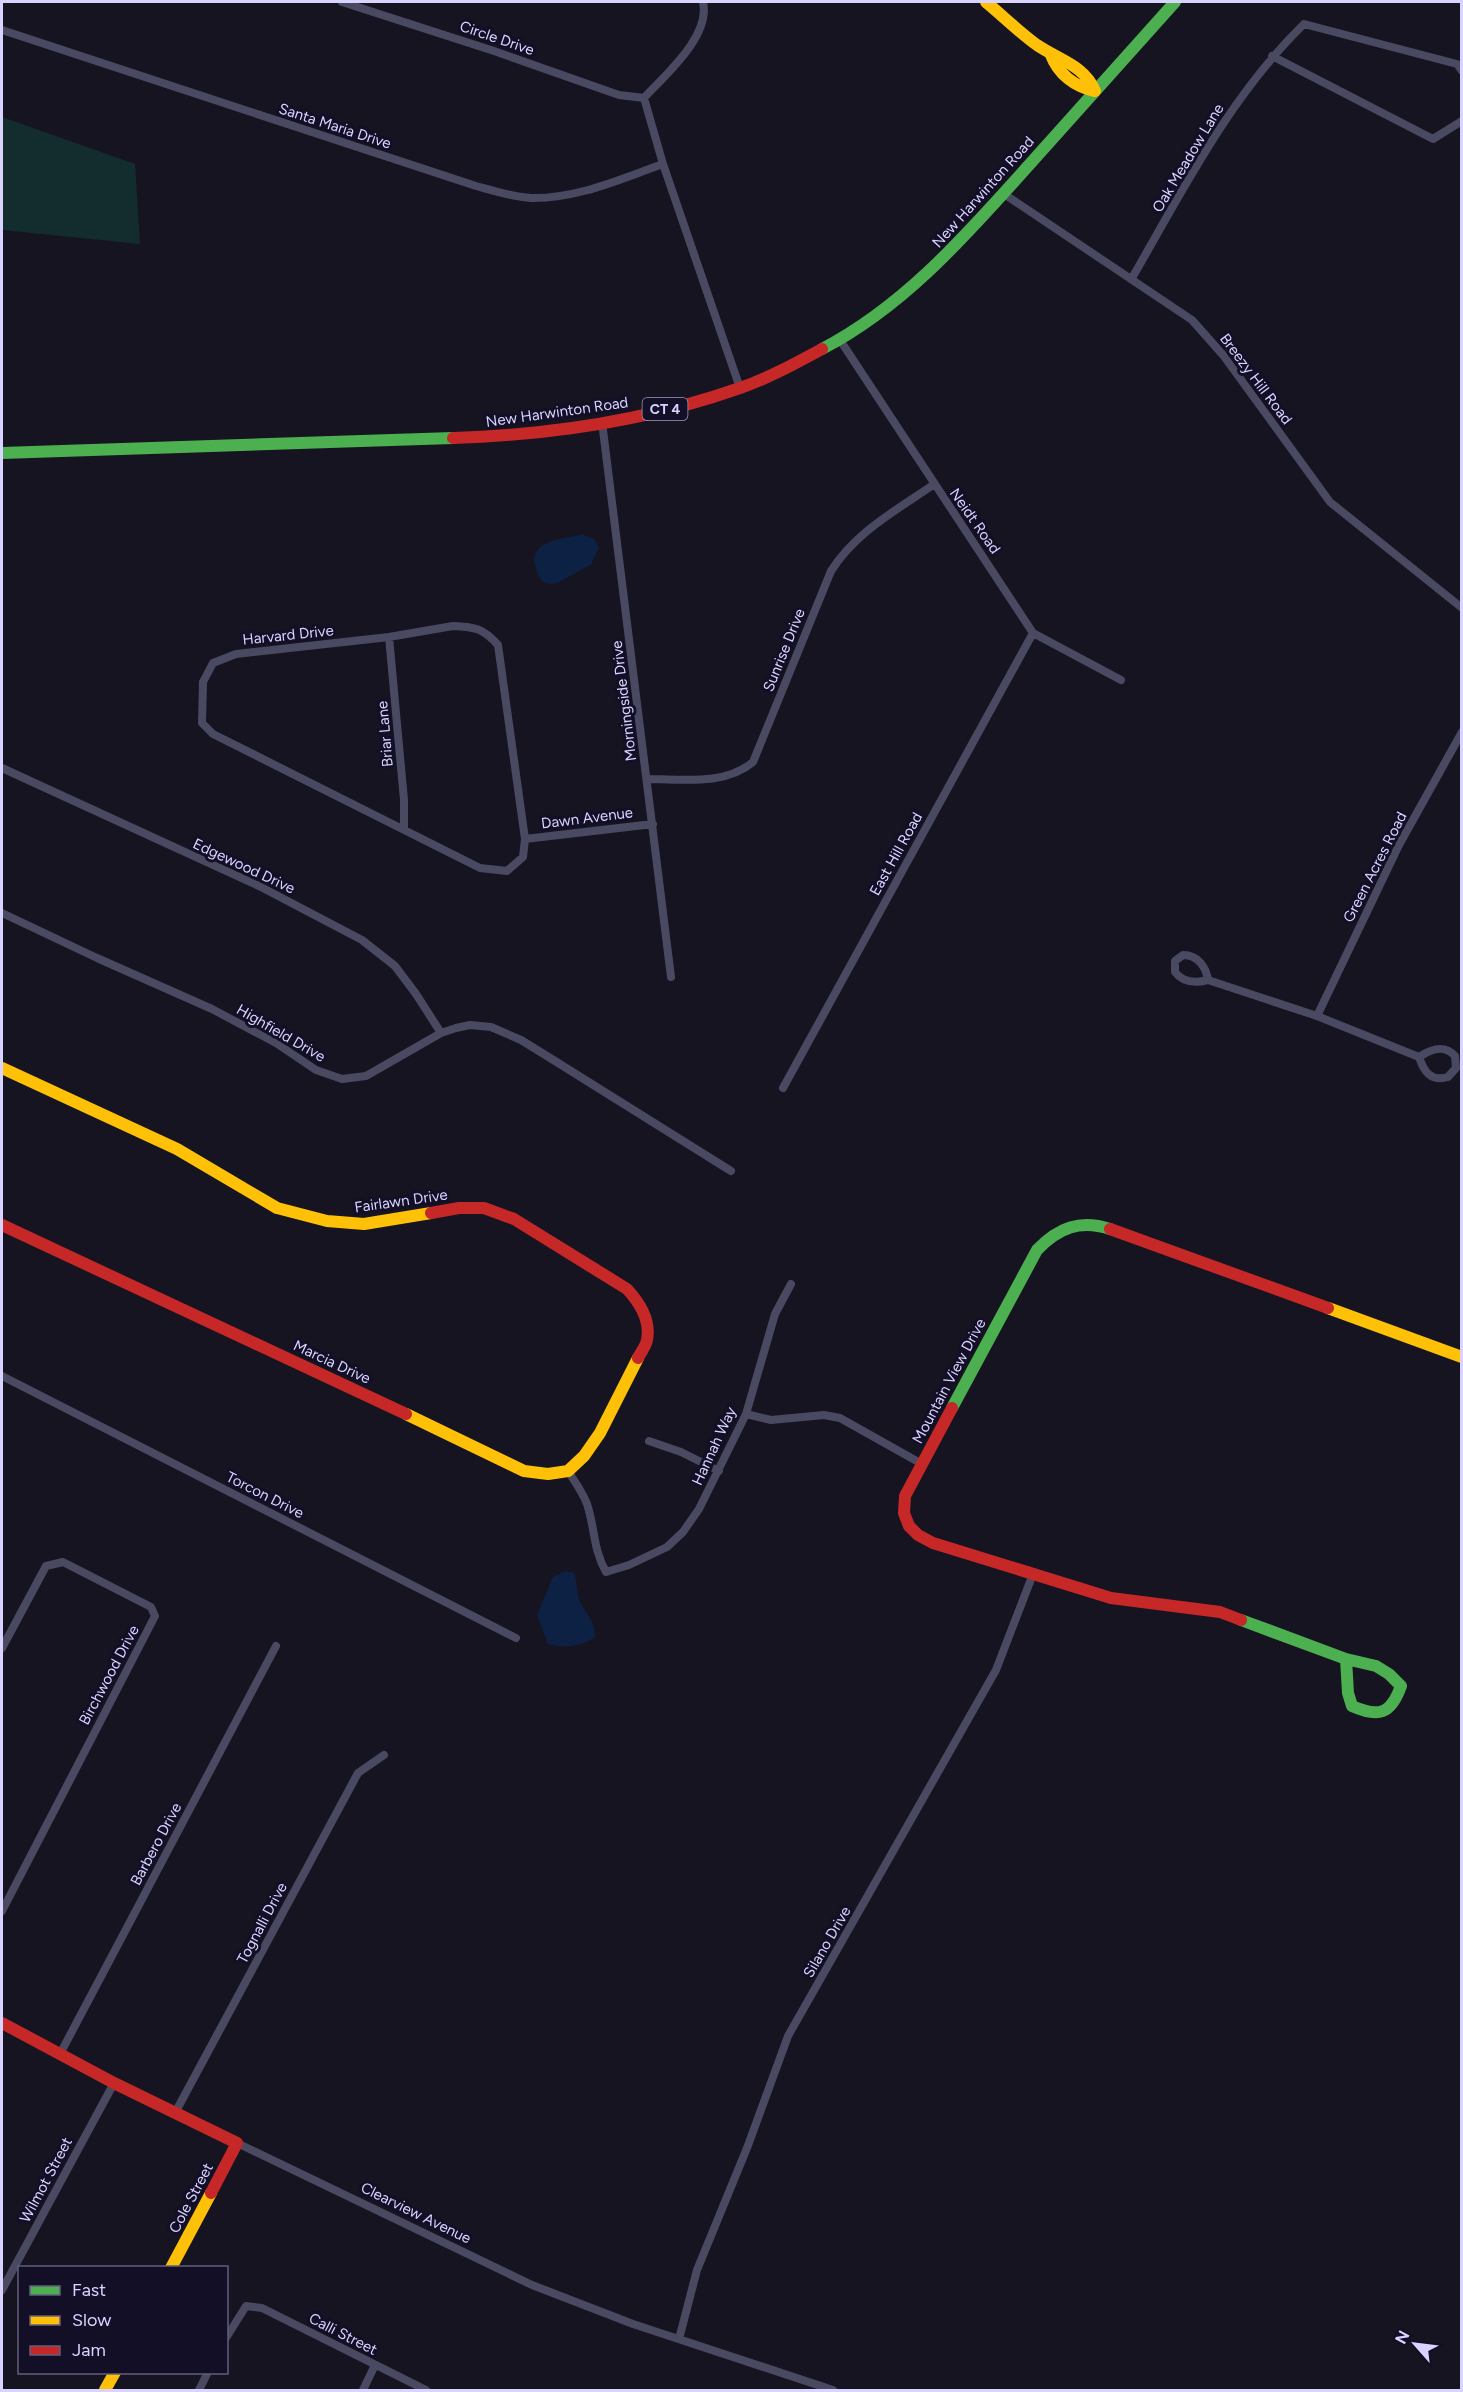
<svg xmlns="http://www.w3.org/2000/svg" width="1463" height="2392" font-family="Figtree,sans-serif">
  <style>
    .green { fill: #132c2d }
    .water { fill: #0d2144 }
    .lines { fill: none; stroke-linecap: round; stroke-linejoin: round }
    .street { stroke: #4a4962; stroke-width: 8 }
    .fast { stroke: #4caf50; stroke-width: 12 }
    .slow { stroke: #ffc107; stroke-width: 12 }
    .jam { stroke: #c62828; stroke-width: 12 }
    .labels { text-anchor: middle; stroke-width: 6; stroke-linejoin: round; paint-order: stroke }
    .shield { fill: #130f26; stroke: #9e99be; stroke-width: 1.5 }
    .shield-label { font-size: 14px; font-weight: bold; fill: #d9d4ff }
    .street-label { font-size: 15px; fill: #d9d4ff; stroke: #130f26 }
  </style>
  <rect width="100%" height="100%" fill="#161421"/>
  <path class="green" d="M2,117L135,164L140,244L2,230Z"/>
  <path class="water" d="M582,534L594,539L599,547L591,565C567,574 541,606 534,559C537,539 565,539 582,534Z
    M566,1571L574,1573C578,1583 576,1593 580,1602C586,1614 596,1622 595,1637C581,1646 565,1649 548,1644L537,1615L553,1577Z"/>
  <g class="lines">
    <path class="street" d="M342,2L494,51L619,95L644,98
      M703,2C711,36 665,75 644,98L663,164L740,388
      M2,30L476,186C494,191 512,197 531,198C577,199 620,179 663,164
      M1272,56L1433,139L1462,121
      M1004,194L1192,320L1223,355L1330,502L1462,608
      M1132,278C1183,190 1230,96 1304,24L1457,64L1462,71
      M840,340L1033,633L1121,680
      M602,422L671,977
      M453,626C475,627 483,628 498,645L525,839L523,857L507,871L480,868L213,734L202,723L203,682L213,663L236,654L389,637Z
      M389,637L404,800V829
      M2,768L261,887L362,940L395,966L416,994L441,1033
      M647,779C682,779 725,786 753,762L831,571C856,532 895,511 933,485
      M525,839L653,824
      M2,913L97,958L212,1009L276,1043L316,1070L342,1079L366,1076L441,1033L456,1028L470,1025L491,1027L521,1040L555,1061L731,1171
      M1208,980C1206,967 1198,955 1183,955L1175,961V972C1183,983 1196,983 1208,980L1317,1016L1419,1057C1424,1072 1431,1082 1448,1077L1456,1068L1455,1056C1444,1044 1431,1049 1419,1057
      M1317,1016L1399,845L1462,732
      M783,1088L1033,633
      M2,1376L516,1638
      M746,1414L771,1420L824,1415L840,1418L922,1464
      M649,1441L681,1452L719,1471
      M568,1471C575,1482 582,1491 587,1504C595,1528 593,1549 606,1572L629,1565L667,1547L683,1532L699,1509L746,1414L775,1314L791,1284
      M2,1648L46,1566L63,1562L151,1607L155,1616L2,1911
      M60,2054L276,1646
      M175,2113L358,1773L384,1755
      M237,2143L532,2285L633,2324L833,2390
      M2,2290L114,2083
      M226,2338L246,2306L262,2308L426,2390
      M679,2339L697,2270L747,2148L788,2036L996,1670L1033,1574
      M199,2390L208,2372
      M363,2390L375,2365"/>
    <path class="fast" d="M822,349C905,306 967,234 1029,165C1078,111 1126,56 1175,2
      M2,453L453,438
      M952,1408L1037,1250C1058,1228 1080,1219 1110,1229
      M1241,1620L1346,1659L1376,1666L1389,1674L1401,1686C1391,1714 1379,1718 1352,1706L1348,1693L1346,1659"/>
    <path class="slow" d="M986,2C1003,16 1019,32 1037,45C1059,60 1084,65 1095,91C1075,87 1058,74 1051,55
      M2,1068L177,1149L277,1208L327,1221L364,1224L431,1213
      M1328,1308L1462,1357
      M406,1414L524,1471L548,1474L568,1471L584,1456L600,1433L638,1358
      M171,2268L211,2193
      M105,2390L115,2372"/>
    <path class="jam" d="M453,438C549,435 649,420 740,388C769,378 796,363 822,349
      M431,1213L459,1208H484L514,1219L627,1289C640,1303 651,1320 647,1340C646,1346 641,1352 638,1358
      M2,1225L406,1414
      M1110,1229L1328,1308
      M952,1408L905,1496L904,1513L909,1526L918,1535L933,1543L1111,1598L1220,1612L1241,1620
      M2,2023L114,2083L237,2143L211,2193"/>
  </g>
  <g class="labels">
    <rect class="shield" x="642.5" y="398" width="45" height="22" rx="4.5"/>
    <g class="shield-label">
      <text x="665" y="414">CT 4</text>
    </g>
    <g class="street-label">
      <text transform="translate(497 38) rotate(19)" y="5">Circle Drive</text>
      <text transform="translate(335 126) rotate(18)" y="5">Santa Maria Drive</text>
      <text transform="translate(1188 158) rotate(-59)" y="5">Oak Meadow Lane</text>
      <text transform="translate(983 192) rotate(-48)" y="5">New Harwinton Road</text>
      <text transform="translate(1256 379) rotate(53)" y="5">Breezy Hill Road</text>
      <text transform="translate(557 412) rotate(-8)" y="5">New Harwinton Road</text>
      <text transform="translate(975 521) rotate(55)" y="5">Neidt Road</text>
      <text transform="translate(288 635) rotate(-6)" y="5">Harvard Drive</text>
      <text transform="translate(784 650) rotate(-68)" y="5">Sunrise Drive</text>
      <text transform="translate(624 701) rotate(-97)" y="5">Morningside Drive</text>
      <text transform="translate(385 734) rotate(-95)" y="5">Briar Lane</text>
      <text transform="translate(587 818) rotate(-7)" y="5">Dawn Avenue</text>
      <text transform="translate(896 854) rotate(-61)" y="5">East Hill Road</text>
      <text transform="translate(244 866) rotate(25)" y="5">Edgewood Drive</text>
      <text transform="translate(1375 867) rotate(-63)" y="5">Green Acres Road</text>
      <text transform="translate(281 1033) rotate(30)" y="5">Highfield Drive</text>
      <text transform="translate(401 1201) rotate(-8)" y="5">Fairlawn Drive</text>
      <text transform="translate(332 1362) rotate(25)" y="5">Marcia Drive</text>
      <text transform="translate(949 1381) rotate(-62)" y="5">Mountain View Drive</text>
      <text transform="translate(714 1446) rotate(-65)" y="5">Hannah Way</text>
      <text transform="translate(265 1495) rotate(27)" y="5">Torcon Drive</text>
      <text transform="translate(109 1675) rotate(-62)" y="5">Birchwood Drive</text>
      <text transform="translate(156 1844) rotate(-62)" y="5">Barbero Drive</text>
      <text transform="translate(262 1923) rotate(-62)" y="5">Tognalli Drive</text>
      <text transform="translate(827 1942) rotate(-60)" y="5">Silano Drive</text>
      <text transform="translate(46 2180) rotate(-62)" y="5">Wilmot Street</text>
      <text transform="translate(191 2198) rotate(-62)" y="5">Cole Street</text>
      <text transform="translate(416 2213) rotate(26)" y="5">Clearview Avenue</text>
      <text transform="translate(343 2334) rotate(27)" y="5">Calli Street</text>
    </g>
  </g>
  <rect width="1463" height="2392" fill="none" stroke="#d9d4ff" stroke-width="6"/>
  <rect x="18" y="2266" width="210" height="108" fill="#130f26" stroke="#625e7d" stroke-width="1.5"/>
  <rect x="30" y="2286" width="30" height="9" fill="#4caf50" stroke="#625e7d" stroke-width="1.5"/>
  <text x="72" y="2296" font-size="18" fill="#d9d4ff">Fast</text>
  <rect x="30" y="2316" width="30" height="9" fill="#ffc107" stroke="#625e7d" stroke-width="1.5"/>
  <text x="72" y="2326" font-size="18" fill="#d9d4ff">Slow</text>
  <rect x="30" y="2346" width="30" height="9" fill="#c62828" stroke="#625e7d" stroke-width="1.5"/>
  <text x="72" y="2356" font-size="18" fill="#d9d4ff">Jam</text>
  <g transform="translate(1415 2344) rotate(298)" stroke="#130f26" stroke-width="4.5" paint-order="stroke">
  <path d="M0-4.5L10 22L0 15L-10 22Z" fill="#d9d4ff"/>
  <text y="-9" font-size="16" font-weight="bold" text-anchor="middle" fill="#d9d4ff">N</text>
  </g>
</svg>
